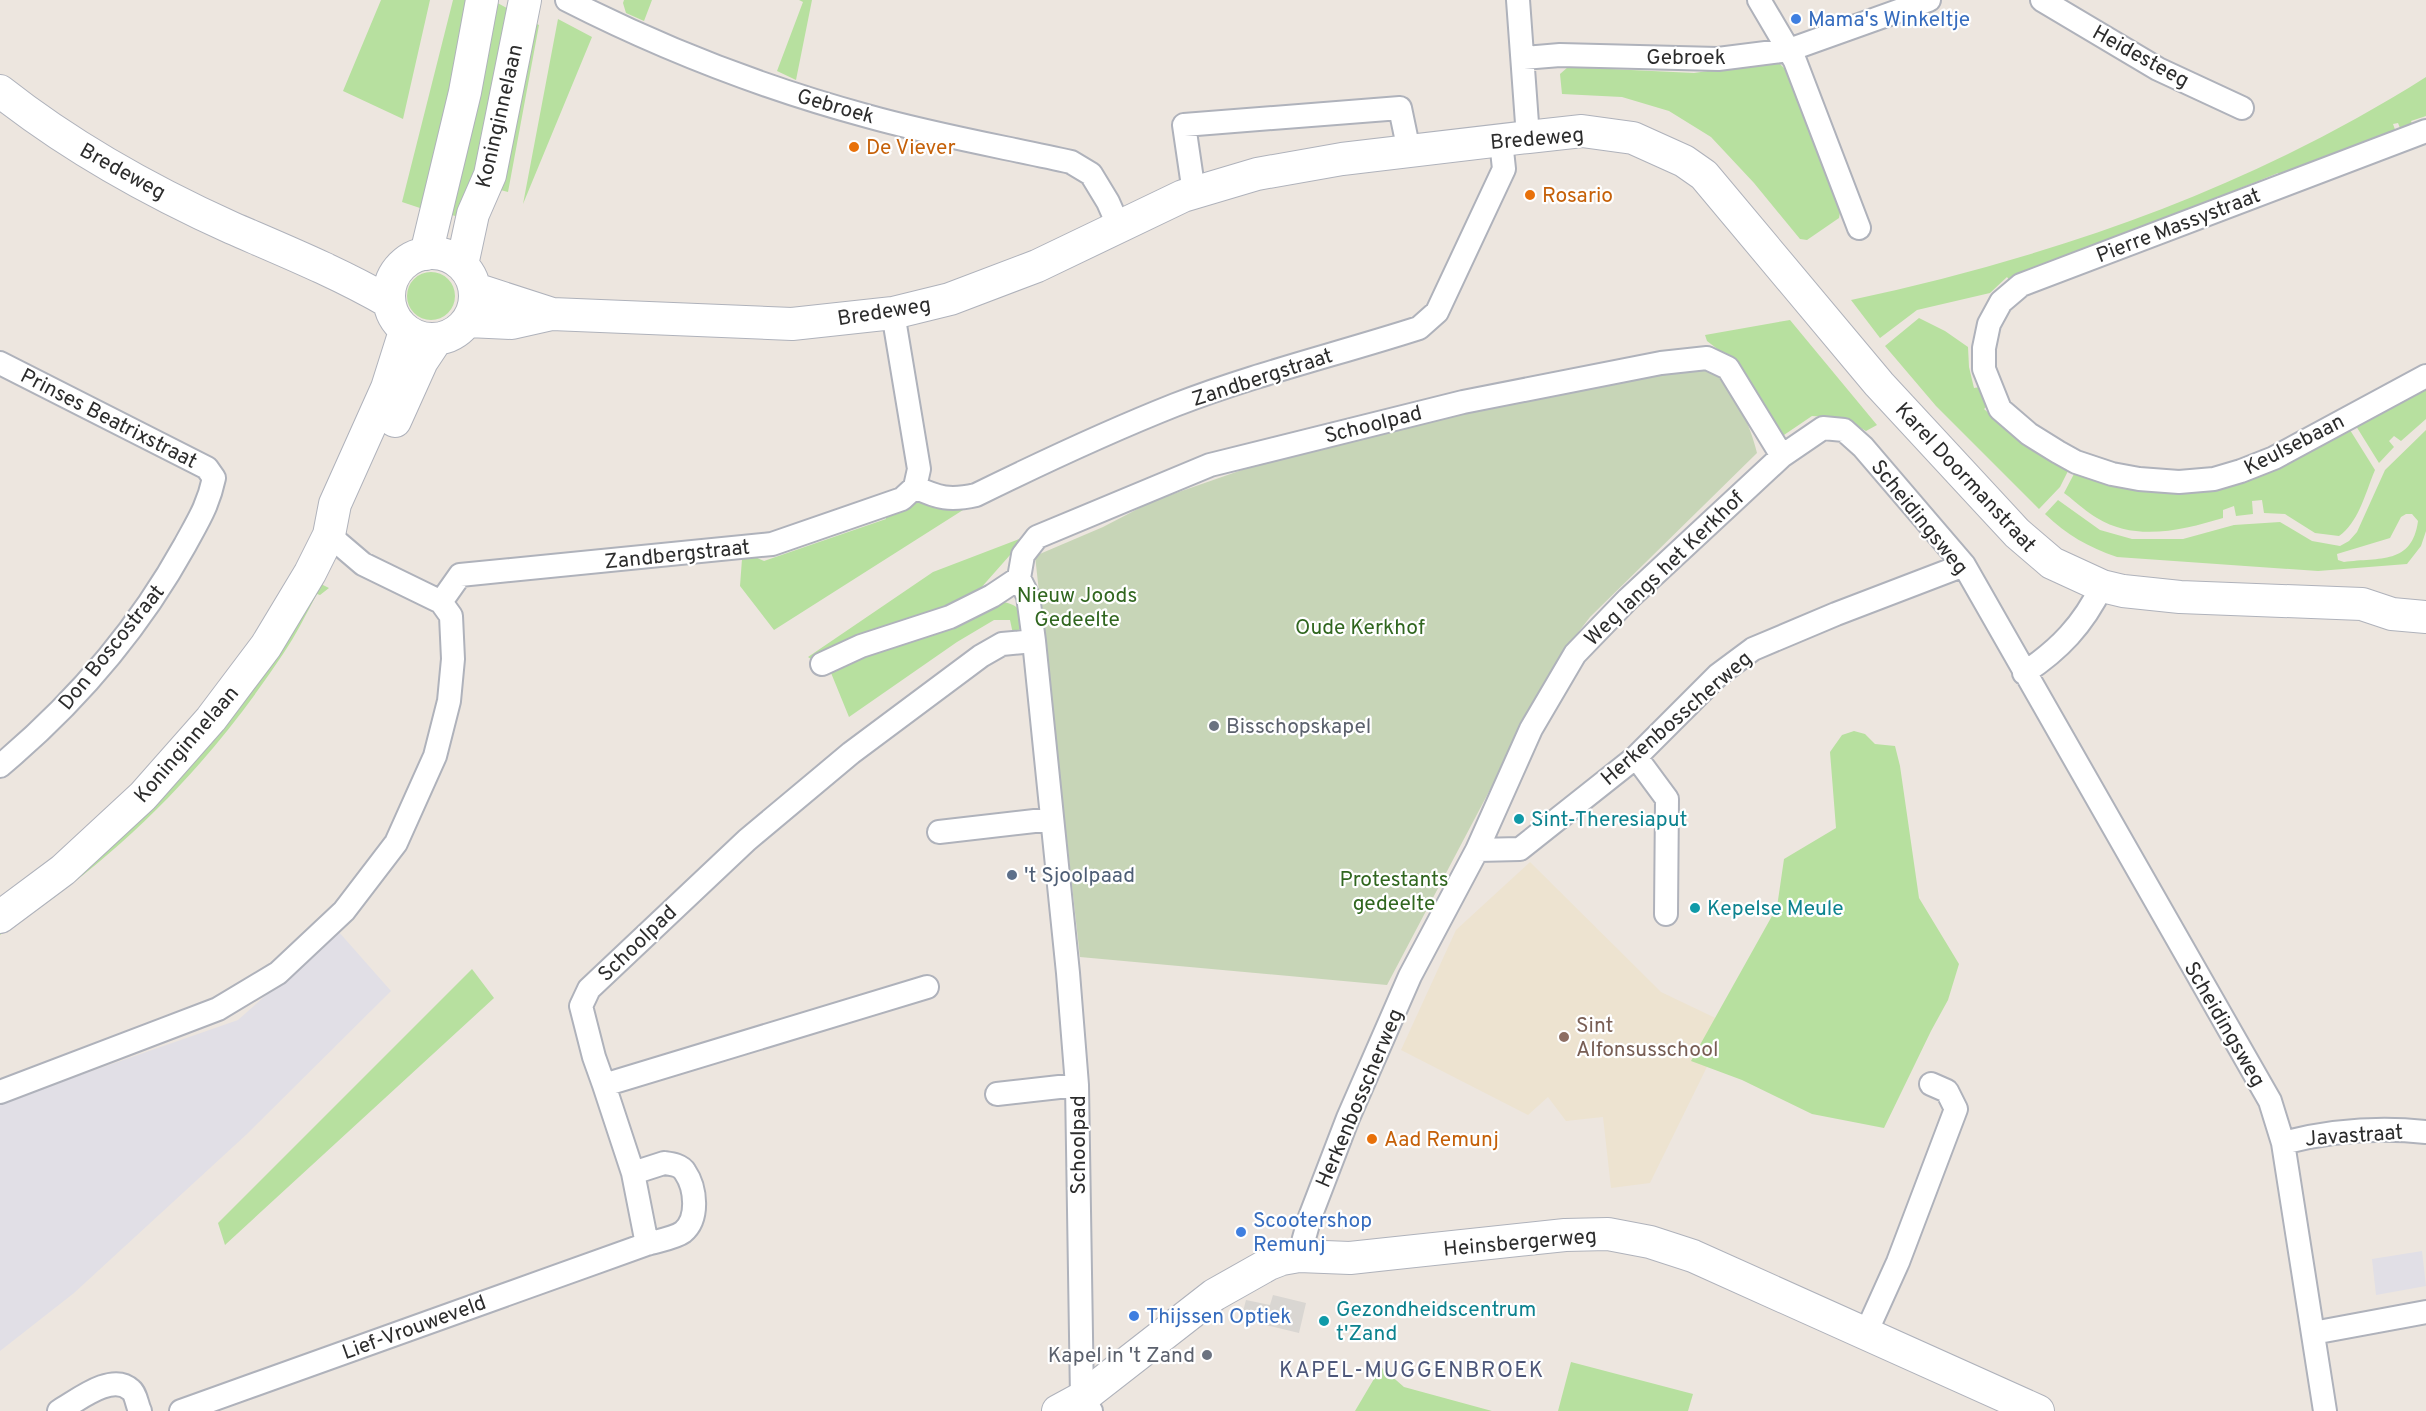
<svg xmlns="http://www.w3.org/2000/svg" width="2426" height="1411" font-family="Overpass,sans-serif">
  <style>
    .industrial { fill: #e1dfe6 }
    .education { fill: #ede3d0 }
    .green { fill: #b7e09f; fill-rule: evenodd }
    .cemetery { fill: #c7d5b7 }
    .plaza { fill: #d9d6d2 }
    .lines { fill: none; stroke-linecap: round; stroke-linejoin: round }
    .street-casing { stroke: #afb2bb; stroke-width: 26 }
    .secondary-casing { stroke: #afb2bb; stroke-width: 34 }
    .street { stroke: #fff; stroke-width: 22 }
    .secondary { stroke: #fff; stroke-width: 32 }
    .shop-dot { fill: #3f7fe0; stroke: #fff; stroke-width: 2 }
    .food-dot { fill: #e8710a; stroke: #fff; stroke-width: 2 }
    .worship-dot { fill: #6b7280; stroke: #fff; stroke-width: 2 }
    .culture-dot { fill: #0f9aa8; stroke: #fff; stroke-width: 2 }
    .service-dot { fill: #5c6f8a; stroke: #fff; stroke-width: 2 }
    .education-dot { fill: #8d6e63; stroke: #fff; stroke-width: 2 }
    .labels { text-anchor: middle; stroke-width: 4.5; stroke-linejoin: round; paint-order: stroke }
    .shop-label { font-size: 21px; fill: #366cbe; stroke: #fff; text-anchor: start }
    .street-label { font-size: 21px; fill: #2c2c2c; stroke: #fff }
    .food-label { font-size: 21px; fill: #c56008; stroke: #fff; text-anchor: start }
    .park-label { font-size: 21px; fill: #30661f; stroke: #fff }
    .worship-label { font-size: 21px; fill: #5b616d; stroke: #fff; text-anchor: start }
    .culture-label { font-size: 21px; fill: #0d838f; stroke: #fff; text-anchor: start }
    .service-label { font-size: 21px; fill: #4e5e75; stroke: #fff; text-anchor: start }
    .education-label { font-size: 21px; fill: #785e54; stroke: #fff; text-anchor: start }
    .neighbourhood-label { font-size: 22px; letter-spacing: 1.5px; fill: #4e587a; stroke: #fff }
  </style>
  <rect width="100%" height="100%" fill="#ede6df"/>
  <path class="industrial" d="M338,931L391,991L247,1134L74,1293L0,1351V1103L238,1020Z
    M2422,1251L2426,1286L2376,1295L2372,1259Z"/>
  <path class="education" d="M1530,862L1661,992L1728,1024L1650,1183L1611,1188L1603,1117L1566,1121L1548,1097L1528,1115L1401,1050L1456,930Z"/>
  <path class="green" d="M381,0H430L403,119L343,91Z
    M453,0H467L426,210L402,202Z
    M492,0L516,13L491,141L462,218L445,213Z
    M624,0H652L644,21L626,13L623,3Z
    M799,0H812L796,80L777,71L803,2Z
    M527,19L539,25L508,192L493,188Z
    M558,19L592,37L523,204Z
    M1777,61L1789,73L1841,207L1839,218L1807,240L1800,239L1754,183L1711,137L1669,111L1622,97L1562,94L1560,74L1568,67L1694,73Z
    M2426,77V116L2411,121L2414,129L2402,133L2398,123L2393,124L2397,135L2279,175L2278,173L2010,281L2007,277L1990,293L1917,310L1880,338L1851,300C2053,257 2251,188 2426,77Z
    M407 296a24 24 0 1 1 48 0a24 24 0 1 1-48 0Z
    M1919,318L1945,331L1968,347L1969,367L1974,388L1980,387L1989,404L1984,409L2000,423L2069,469L2060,487L2039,509L1936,406L1885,346Z
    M1790,320L1877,425L1866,431L1843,418L1812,416L1781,437L1737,364L1707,341L1705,335Z
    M2426,389V419L2401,441L2394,436L2389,441L2394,447L2379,463L2356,426Z
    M2350,430L2375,470C2366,491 2359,522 2339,536L2315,533L2285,514L2264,513L2262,500L2252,501L2253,514L2236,516L2234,506L2223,510V518C2183,530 2136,542 2097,518C2085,511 2075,501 2064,493L2075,472C2089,477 2104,483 2118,487C2211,506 2271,472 2350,430Z
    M2426,430V531L2421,546L2407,564L2318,571L2117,557C2088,547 2067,535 2045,514L2058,500L2100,530L2132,539H2183L2234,525L2280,522L2312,541L2340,546L2349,541L2357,532L2385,470ZM2406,514H2412L2418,521C2412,565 2380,557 2344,562L2338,560L2337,554L2390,538L2401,517Z
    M918,500L963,510L774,630L740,586L742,559L755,557L764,561L886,519V514Z
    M1019,539L1018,546L972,598L817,663L808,657L933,572Z
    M317,582L329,588L320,595L317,594C306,614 296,635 283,654C206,770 117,859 0,935V928L30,909Z
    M1003,602C1015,604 1020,608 1024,620L1020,629L1013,634L1010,620H994L957,642L849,717L829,668Z
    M1854,731L1865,734L1875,744L1895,746L1900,766L1919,898L1959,964L1948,1000L1931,1031L1884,1128L1812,1114L1742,1080L1691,1061L1777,907L1784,859L1836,828L1830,752L1842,735Z
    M472,969L494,998L225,1245L218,1223Z
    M1571,1362L1693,1394L1688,1411H1558Z
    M1381,1367L1404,1387L1492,1411H1355Z"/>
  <path class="cemetery" d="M1711,368C1734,390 1750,423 1757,453L1590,617L1561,655L1387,985L1080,957L1035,556L1103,527L1153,501L1291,453L1610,379Z"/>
  <path class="plaza" d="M1273,1295L1306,1303L1299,1333L1241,1319L1246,1300L1270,1305Z"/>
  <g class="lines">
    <g class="street-casing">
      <path id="street" d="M567,0C663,49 764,88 867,116C934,135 1004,147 1071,162L1091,174L1108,202L1119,227
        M1518,0L1528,137
        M1759,0L1795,61L1859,228
        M2042,0L2158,69L2242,108
        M1523,58L1560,55L1718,59L1789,50L1929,0
        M2426,131L2021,285L2001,302L1989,324L1984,348V369L2000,409L2029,434L2058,452L2076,462L2112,474L2139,479L2179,482L2214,479L2241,471L2274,458L2426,376
        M1194,193L1184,125L1400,108L1409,151
        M0,363L207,468L214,478C208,506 198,521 185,545C138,630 74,704 0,766
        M915,487C938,498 950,501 976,495C1041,463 1107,432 1175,405C1255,374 1338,354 1419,328L1437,312L1504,169L1501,141
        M441,602L460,575L772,544L902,499L915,487L919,469L893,313
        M822,664L861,646L950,617L992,596L1019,578
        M2024,673C2059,650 2083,625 2102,586
        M1636,757L1667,799L1666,914
        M939,832L1052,819
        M1477,850L1520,849L1636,757L1718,675L1753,649L1836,614L1964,565
        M927,987L604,1085L594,1057L581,1006L589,989L747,840L851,753L981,656L1002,644L1034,641
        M604,1085L633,1173
        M0,1092L218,1009L278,973L344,911L396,843L435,756L449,701L453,659L451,616L441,602L363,564L329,535
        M997,1094L1077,1085
        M2283,1143C2329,1131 2378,1127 2426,1132
        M664,1163C671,1164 681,1165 685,1172C696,1188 699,1219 683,1232C675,1238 657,1241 647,1244L633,1173Z
        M1299,1256L1310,1217L1348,1118L1410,976L1477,850L1531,729L1575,654L1628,599L1782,456L1823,428L1844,430L1863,447L1964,565L2270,1101L2283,1143L2325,1411
        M2313,1333L2426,1312
        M1865,1335L1898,1262L1956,1109L1947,1091L1931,1084
        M59,1411C77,1401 112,1372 131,1390C136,1394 137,1405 140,1411
        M181,1411L647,1244
        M1091,1411L1082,1398L1077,1085L1068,973L1034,641L1028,596L1019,578L1023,555L1037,537L1210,465L1463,402L1661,363L1707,358L1728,368L1782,456"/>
    </g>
    <g class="secondary-casing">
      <path id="secondary" d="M0,91C71,147 150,191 232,228C285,251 339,273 389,302
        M389 296a43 43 0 1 1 86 0a43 43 0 1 1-86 0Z
        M426,254L465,92L482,0
        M462,265L473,214L490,175L525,0
        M475,289L552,314
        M468,321L512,323L552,314L792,324L893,313L950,299L1037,266L1183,196L1257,174L1342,159L1528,137L1582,131L1633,138L1684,161L1704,175L1879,384L2017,533L2052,563L2102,586L2123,591L2180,597L2362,604L2392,614L2426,617
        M395,421L422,361L436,340
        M0,917L63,870L143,796L211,719L266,646L310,573L329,535L335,504L387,388L405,331
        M1058,1411L1082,1398L1214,1295L1269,1264L1282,1259L1299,1256L1350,1258L1565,1235L1608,1234L1650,1242L1693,1256L2038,1411"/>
    </g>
    <use href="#street" class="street"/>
    <use href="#secondary" class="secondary"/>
  </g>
  <g class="shop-dot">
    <circle cx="1796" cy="19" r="6"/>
    <circle cx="1241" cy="1232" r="6"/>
    <circle cx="1134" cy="1316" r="6"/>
  </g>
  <g class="food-dot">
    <circle cx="854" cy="147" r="6"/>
    <circle cx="1530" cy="195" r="6"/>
    <circle cx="1372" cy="1139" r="6"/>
  </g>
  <g class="worship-dot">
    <circle cx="1214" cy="726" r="6"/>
    <circle cx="1207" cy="1355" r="6"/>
  </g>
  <g class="culture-dot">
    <circle cx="1519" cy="819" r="6"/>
    <circle cx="1695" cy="908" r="6"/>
    <circle cx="1324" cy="1321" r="6"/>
  </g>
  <circle class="service-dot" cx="1012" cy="875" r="6"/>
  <circle class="education-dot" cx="1564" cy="1037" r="6"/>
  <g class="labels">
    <g class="shop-label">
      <text x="1808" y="26">Mama's Winkeltje</text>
      <text x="1253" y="1227">Scootershop<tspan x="1253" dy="24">Remunj</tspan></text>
      <text x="1146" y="1323">Thijssen Optiek</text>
    </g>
    <g class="street-label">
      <text transform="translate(2141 56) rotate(29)" y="7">Heidesteeg</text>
      <text x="1686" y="64">Gebroek</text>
      <text transform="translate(836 106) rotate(16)" y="7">Gebroek</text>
      <text transform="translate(499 116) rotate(-77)" y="7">Koninginnelaan</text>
      <text transform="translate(1537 138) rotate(-5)" y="7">Bredeweg</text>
      <text transform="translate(123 171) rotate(29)" y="7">Bredeweg</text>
      <text transform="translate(2178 225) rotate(-21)" y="7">Pierre Massystraat</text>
      <text transform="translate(884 311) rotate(-9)" y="7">Bredeweg</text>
      <text transform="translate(1262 377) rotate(-18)" y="7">Zandbergstraat</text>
      <text transform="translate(109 418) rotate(27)" y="7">Prinses Beatrixstraat</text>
      <text transform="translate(1373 424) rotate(-14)" y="7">Schoolpad</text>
      <text transform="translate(2294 444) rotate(-27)" y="7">Keulsebaan</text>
      <text transform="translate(1966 477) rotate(47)" y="7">Karel Doormanstraat</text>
      <text transform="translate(1920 517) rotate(51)" y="7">Scheidingsweg</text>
      <text transform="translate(677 554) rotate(-6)" y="7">Zandbergstraat</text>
      <text transform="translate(1664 568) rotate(-44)" y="7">Weg langs het Kerkhof</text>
      <text transform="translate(111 647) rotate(-51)" y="7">Don Boscostraat</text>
      <text transform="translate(1676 718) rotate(-41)" y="7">Herkenbosscherweg</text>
      <text transform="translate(186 744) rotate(-49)" y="7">Koninginnelaan</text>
      <text transform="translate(637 943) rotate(-44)" y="7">Schoolpad</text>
      <text transform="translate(2225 1024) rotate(60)" y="7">Scheidingsweg</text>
      <text transform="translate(1359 1098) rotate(-67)" y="7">Herkenbosscherweg</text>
      <text transform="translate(2354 1135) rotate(-4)" y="7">Javastraat</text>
      <text transform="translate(1078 1145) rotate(-90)" y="7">Schoolpad</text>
      <text transform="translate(1520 1242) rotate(-5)" y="7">Heinsbergerweg</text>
      <text transform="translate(414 1327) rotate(-20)" y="7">Lief-Vrouweveld</text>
    </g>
    <g class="food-label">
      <text x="866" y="154">De Viever</text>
      <text x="1542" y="202">Rosario</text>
      <text x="1384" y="1146">Aad Remunj</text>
    </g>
    <g class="park-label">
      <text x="1077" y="602">Nieuw Joods<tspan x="1077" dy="24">Gedeelte</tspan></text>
      <text x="1360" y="634">Oude Kerkhof</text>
      <text x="1394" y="886">Protestants<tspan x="1394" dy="24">gedeelte</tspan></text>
    </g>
    <g class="worship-label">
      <text x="1226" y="733">Bisschopskapel</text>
      <text x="1195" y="1362" text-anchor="end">Kapel in 't Zand</text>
    </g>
    <g class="culture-label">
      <text x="1531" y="826">Sint-Theresiaput</text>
      <text x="1707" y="915">Kepelse Meule</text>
      <text x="1336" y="1316">Gezondheidscentrum<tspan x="1336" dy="24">t'Zand</tspan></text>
    </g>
    <g class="service-label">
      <text x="1024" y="882">'t Sjoolpaad</text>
    </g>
    <g class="education-label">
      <text x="1576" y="1032">Sint<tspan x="1576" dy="24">Alfonsusschool</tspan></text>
    </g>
    <g class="neighbourhood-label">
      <text x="1412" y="1377">KAPEL-MUGGENBROEK</text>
    </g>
  </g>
</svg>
